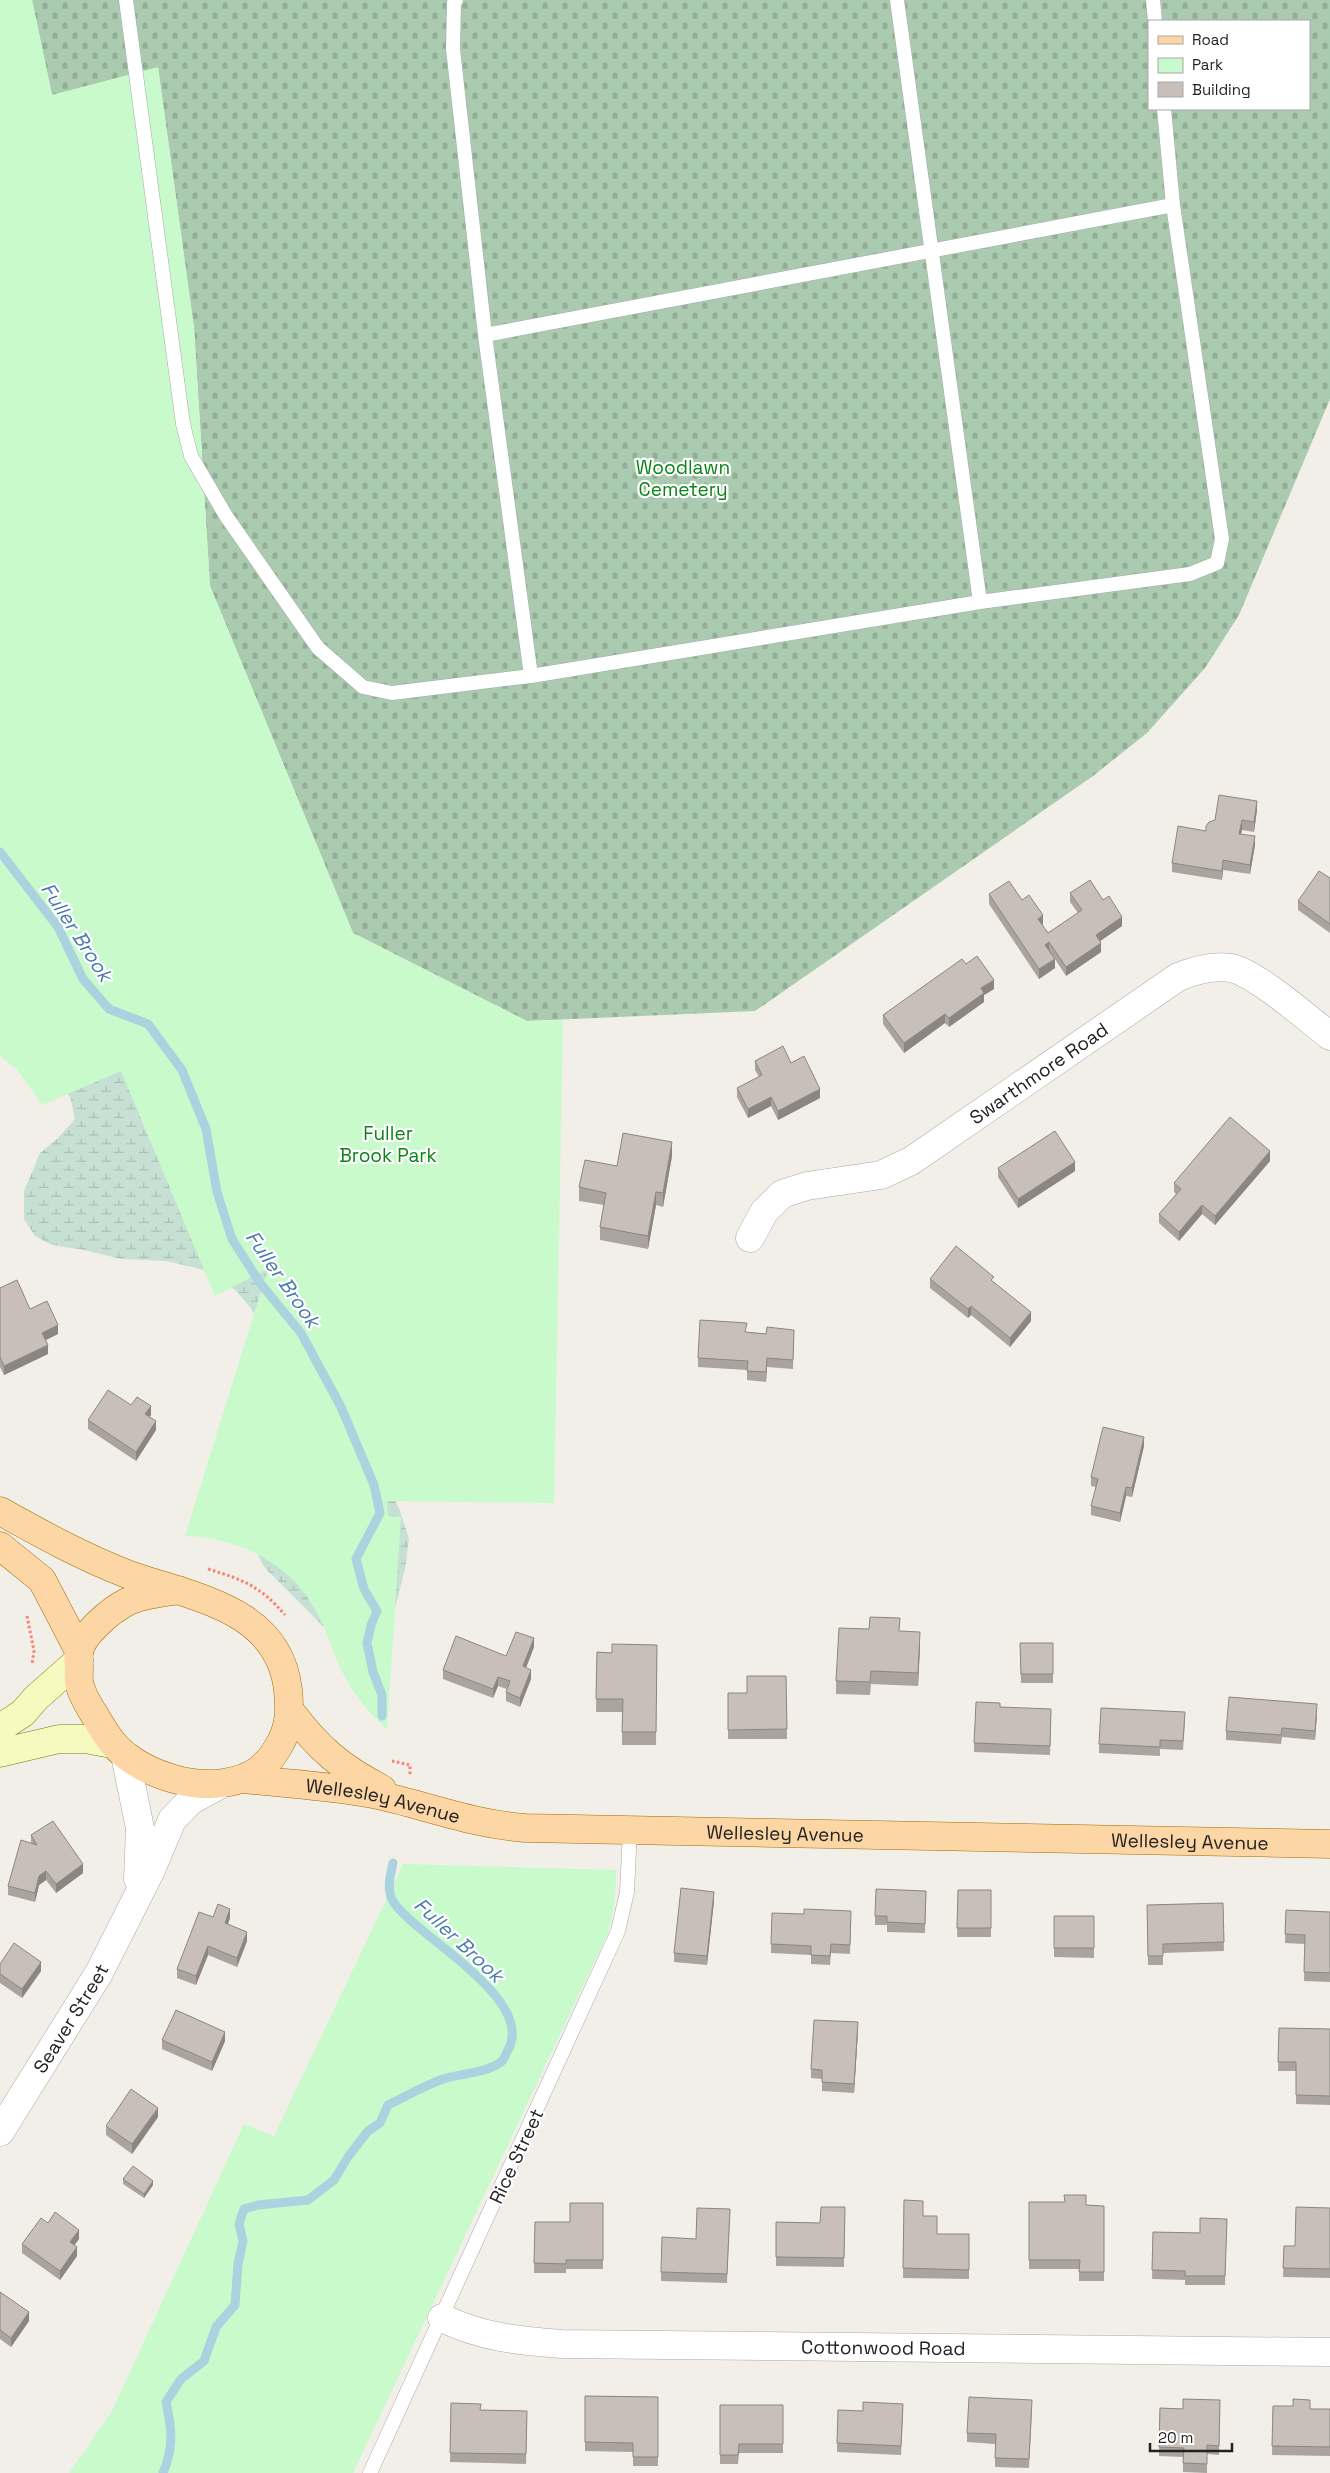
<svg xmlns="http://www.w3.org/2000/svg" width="1330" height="2473" font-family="'Space Grotesk',sans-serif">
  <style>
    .wetland { fill: url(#wetland-marsh) }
    .cemetery { fill: url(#cemetery-stones); fill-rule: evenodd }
    .park { fill: #c8facc }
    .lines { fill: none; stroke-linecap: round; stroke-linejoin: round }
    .stream { stroke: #aad3df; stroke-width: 9 }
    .service-casing { stroke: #a9a9a9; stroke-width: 15 }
    .minor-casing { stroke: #a9a9a9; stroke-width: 29 }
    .tertiary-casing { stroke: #a9a9a9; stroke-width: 29 }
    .secondary-casing { stroke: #707d05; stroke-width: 29 }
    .primary-casing { stroke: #a06b00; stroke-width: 29 }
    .path { stroke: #fa8072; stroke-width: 3; stroke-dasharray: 2.5 2.5; stroke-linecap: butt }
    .service { stroke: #fff; stroke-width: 14 }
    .minor { stroke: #fff; stroke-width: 28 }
    .tertiary { stroke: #fff; stroke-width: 28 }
    .secondary { stroke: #f7fabf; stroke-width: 28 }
    .primary { stroke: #fcd6a4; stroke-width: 28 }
    .wall { fill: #aba49e }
    .shaded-wall { fill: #8b8681 }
    .building { fill: #c7bfb8; stroke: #8b8681 }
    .labels { text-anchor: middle; stroke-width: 4.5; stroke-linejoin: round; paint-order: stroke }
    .park-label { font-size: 19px; fill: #0c8416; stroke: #fff }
    .street-label { font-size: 19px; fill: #222; stroke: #fff }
    .water-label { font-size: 20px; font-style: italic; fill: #4a7aab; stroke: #fff }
  </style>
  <defs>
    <pattern id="wetland-marsh" width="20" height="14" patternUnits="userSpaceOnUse" patternTransform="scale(1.25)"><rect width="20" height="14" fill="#c6e0d4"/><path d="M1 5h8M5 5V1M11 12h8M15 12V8" fill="none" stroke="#aac0b6"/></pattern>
    <pattern id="cemetery-stones" width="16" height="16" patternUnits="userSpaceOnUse" patternTransform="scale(1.25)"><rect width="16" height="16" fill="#aacbaf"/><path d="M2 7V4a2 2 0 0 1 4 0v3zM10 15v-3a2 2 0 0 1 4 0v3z" fill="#92ae96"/></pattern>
  </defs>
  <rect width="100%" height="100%" fill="#f2efe9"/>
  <path class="wetland" d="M0,788L72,910L399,1508L409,1539L405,1569L395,1608L353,1662L318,1621L265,1568L252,1544L266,1333L250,1307L235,1290L204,1270L166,1261L121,1259L84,1250L52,1245L35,1236L24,1219V1191L40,1153L57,1139L75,1119L70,1097L54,1076Z"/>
  <path class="cemetery" d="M32,0H1330V399L1239,615L1205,668L1147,733L1093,776L755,1011L527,1021L353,933L210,586L194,328L158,68L52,95ZM1149,21H1309V109H1149Z"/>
  <path class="park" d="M0,0H32L52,95L158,67L194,328L210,586L353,933L527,1021L563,1020L554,1503L387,1501L388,1516L401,1517L387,1730C373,1716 360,1702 350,1686C336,1663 329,1637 317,1613C291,1563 240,1538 185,1536L268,1269L215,1296L121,1071L42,1105L17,1069L0,1056Z
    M403,1864L616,1870C616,1894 614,1914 606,1937L353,2473H69L112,2411L244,2124L274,2136Z"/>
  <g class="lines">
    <path class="stream" d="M0,852L58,927L83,979L109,1009L148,1024L182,1070L206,1129L217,1192L232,1239L260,1283L301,1333L341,1407L374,1485L380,1513L356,1559L364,1589L377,1611L371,1625L367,1643L373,1672L382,1695V1716
      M163,2473C174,2446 172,2430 166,2402L181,2379L204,2361L216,2327L235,2305L238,2264L243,2241L239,2224L244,2209L258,2205L308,2200L334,2180L348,2157L368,2131L380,2123L388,2105C406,2096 424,2086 443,2079C461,2073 484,2074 501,2062C504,2060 506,2053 508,2050C536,1999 419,1938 394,1903C386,1891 390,1876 393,1863"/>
    <g class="service-casing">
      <path id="service" d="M126,0L183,424L191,456L226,516L318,648L363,687L392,693L531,676L980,602
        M456,0L454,3L453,49L485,335L1173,205
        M897,0L980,602L1190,574L1217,563L1222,539L1173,205L1164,109
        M1153,0L1155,21
        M485,335L531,676
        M370,2473L618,1931L627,1892L630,1831"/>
    </g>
    <g class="minor-casing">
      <g id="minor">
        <path id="s1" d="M750,1238L764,1212L782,1194L807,1186L881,1175L911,1161L1178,977C1195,970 1213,965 1231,968C1256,973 1308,1019 1330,1036"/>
        <path id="s2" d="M442,2318C481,2337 519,2341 562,2344L1330,2352"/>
      </g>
    </g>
    <g class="tertiary-casing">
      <g id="tertiary">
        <path d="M125,1755L140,1828L138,1879"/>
        <path id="s3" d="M0,2132L99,1973L150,1872L172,1820L190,1801L221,1784"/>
      </g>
    </g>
    <g class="secondary-casing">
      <path id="secondary" d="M0,1728L23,1713L36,1698L79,1660
        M0,1753L59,1739H85L112,1744"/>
    </g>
    <g class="primary-casing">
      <g id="primary">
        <path d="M0,1511C41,1534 83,1557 127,1574C190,1597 279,1607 288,1690C290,1710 290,1724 281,1742C267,1768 252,1779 223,1783C191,1788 151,1775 125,1755C112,1745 105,1732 97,1719C91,1709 83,1698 80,1686C78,1681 79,1675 79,1669C79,1664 78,1658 79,1653C81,1635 111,1610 127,1602C142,1594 162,1593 179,1590"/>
        <path d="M0,1546L42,1580L79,1651"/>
        <path d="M291,1712C319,1749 340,1767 382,1789"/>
        <path id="s4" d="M245,1779C288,1784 331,1786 373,1794C425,1805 472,1824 525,1828L1330,1844"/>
      </g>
    </g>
    <path class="path" d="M208,1569C244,1580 260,1586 285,1615
      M27,1616L34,1651L32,1664
      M392,1761L410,1765V1775"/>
    <use href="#service" class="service"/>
    <use href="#minor" class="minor"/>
    <use href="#tertiary" class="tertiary"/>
    <use href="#secondary" class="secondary"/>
    <use href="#primary" class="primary"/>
  </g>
  <path class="wall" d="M1257,810L1254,832L1242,830L1241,834L1255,845L1250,874L1223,870L1222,880L1172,872V863L1206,831Z
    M1330,878V933L1298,910V901Z
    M1070,893L1103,900L1122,926L1100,941L1101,952L1066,976L1055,959V968L1039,979L989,904V894L1043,924L1042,925L1048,933L1078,913L1070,902Z
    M966,964L994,989L984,995V1002L949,1027L945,1023L904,1053L883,1024V1015Z
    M755,1061L791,1063L820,1098L778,1120L771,1106L748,1118L737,1097V1088L759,1077L755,1070Z
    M672,1156L663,1207L656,1205L648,1249L600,1240V1227L604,1205L579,1201V1187L617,1166Z
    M1270,1161L1215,1225L1202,1214L1179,1241L1159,1223V1214L1176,1194L1174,1192V1183Z
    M998,1168L1075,1171L1018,1208L998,1177Z
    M930,1279L994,1282L1031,1321L1010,1347L971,1315L968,1318L930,1288Z
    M0,1288L30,1309L58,1334L45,1340L48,1354L4,1375L0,1367Z
    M794,1330L793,1369L767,1367L766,1382L747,1380V1370L698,1367V1358L747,1332L766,1334Z
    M131,1405L151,1415L149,1417L156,1430L136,1461L88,1429V1420Z
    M1144,1446L1132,1497L1126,1496L1120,1522L1091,1515V1506L1096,1487L1091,1486V1477Z
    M900,1631L920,1646L918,1686L871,1684L870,1695L836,1694V1681Z
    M1020,1643H1053V1683H1021Z
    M657,1645L656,1745H622V1712H596L597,1652L612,1653Z
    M534,1647L526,1668L531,1679L520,1707L506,1701V1692L507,1689L498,1686L493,1698L443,1679V1670L506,1656Z
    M786,1676L787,1739H728V1693H747Z
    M1000,1707L1051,1718L1050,1755L974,1752V1743Z
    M1317,1713L1315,1740L1282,1737L1281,1744L1226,1740V1731Z
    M1185,1721L1183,1750L1160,1749V1756L1099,1753V1744Z
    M31,1835L83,1873L56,1893L46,1880L39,1885L35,1902L8,1895V1886L31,1843Z
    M958,1890H991V1937H957Z
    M926,1891L925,1933L887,1932V1925H875V1916Z
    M714,1901L707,1965L674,1962V1953Z
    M1223,1903L1224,1951L1163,1953V1965H1148L1147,1905Z
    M1286,1910L1330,1912V1982L1304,1981L1305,1944L1285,1943Z
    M1054,1916H1094V1958L1054,1957Z
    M213,1917L230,1918L228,1924L247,1941L237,1967L208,1955L196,1985L177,1978V1969Z
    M851,1920L850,1954L831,1953L830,1965L811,1964V1955L771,1953V1944Z
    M0,1964L41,1971L22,1998L0,1983Z
    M1279,2028L1330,2029V2105L1296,2104V2071H1278Z
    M858,2031L854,2093L822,2091V2079L811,2078V2069Z
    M162,2040L225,2041L212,2071L162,2049Z
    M158,2117L132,2154L106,2135V2126Z
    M123,2179L153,2185L144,2198L123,2184Z
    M904,2200L937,2234H969V2279L903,2278Z
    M1029,2202L1086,2205L1104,2206V2281H1079V2269H1029Z
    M603,2203V2269H566V2273H534L535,2222H570Z
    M845,2207L844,2267L776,2266V2222L820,2223Z
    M1330,2208V2278L1283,2277L1284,2246H1295Z
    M730,2209L727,2283L661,2281V2272L696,2239Z
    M1227,2219L1225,2285H1185V2280L1152,2279L1153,2232L1200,2233Z
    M48,2223L79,2239L74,2245L77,2256L60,2280L22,2253V2244Z
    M0,2292L29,2321L11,2347L0,2339Z
    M585,2396L658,2397V2466H633V2452L585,2451Z
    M1220,2400L1219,2455L1207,2454V2473L1183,2472V2457L1159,2456L1160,2408L1183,2409Z
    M451,2403L481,2410L527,2411L526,2464L450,2462Z
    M720,2405H783V2453H739L738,2464H720Z
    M1273,2406L1310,2409H1330V2456L1272,2455Z
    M1032,2409L1029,2468L995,2467V2444L967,2442V2433Z
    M903,2413L901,2455L837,2452V2443Z"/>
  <path class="shaded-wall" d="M1257,801V810L1254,832V822Z
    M1242,820V830L1239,843V834Z
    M1255,836V845L1250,874V865Z
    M1223,860V870L1222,880V871Z
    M1043,915V924L1038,928V919Z
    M1122,917V926L1096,944V935Z
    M1049,942V951L1045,945Z
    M1101,943V952L1066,976V967Z
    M1055,959V968L1039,979V969Z
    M994,980V989L984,995V1002L949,1027V1018L981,988Z
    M945,1014V1023L904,1053V1043Z
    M820,1089V1098L778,1120V1111Z
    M771,1097V1106L748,1118V1109Z
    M672,1142V1156L663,1207V1193Z
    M1270,1151V1161L1215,1225V1216Z
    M1075,1162V1171L1018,1208V1199Z
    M656,1192V1205L648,1249V1236Z
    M1202,1205V1214L1179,1241V1232Z
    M971,1306V1315L968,1318V1309Z
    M1031,1312V1321L1010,1347V1338Z
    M58,1325V1334L42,1342V1333Z
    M48,1345V1354L4,1375V1366Z
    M767,1358V1367L766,1382V1372Z
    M151,1406V1415L145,1423V1414Z
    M156,1421V1430L136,1461V1452Z
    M1144,1437V1446L1132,1497V1488Z
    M1126,1487V1496L1120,1522V1513Z
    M920,1632V1646L918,1686V1673Z
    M534,1638V1647L523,1675V1666Z
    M531,1670V1679L520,1707V1698Z
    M498,1677V1686L493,1698V1689Z
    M1317,1704V1713L1315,1740V1731Z
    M83,1864V1873L56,1893V1884Z
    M46,1871V1880L39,1885L35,1902V1893L39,1876Z
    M714,1892V1901L707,1965V1956Z
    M230,1909V1918L225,1932V1923Z
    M247,1932V1941L237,1967V1958Z
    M208,1946V1955L196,1985V1976Z
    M41,1962V1971L22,1998V1989Z
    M858,2022V2031L854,2093V2084Z
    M225,2032V2041L212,2071V2062Z
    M158,2108V2117L132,2154V2144Z
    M153,2181V2185L144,2198V2194Z
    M79,2230V2239L70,2251V2242Z
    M77,2247V2256L60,2280V2271Z
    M29,2312V2321L11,2347V2338Z"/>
  <path class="building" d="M1219,795L1257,801L1254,822L1242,820L1239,834L1255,836L1250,865L1223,860L1222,871L1172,863L1178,826L1206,831V826L1209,822L1215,820Z
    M1319,871L1330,878V924L1298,901Z
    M1090,880L1103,900L1109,896L1122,917L1096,935L1101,943L1066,967L1049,942L1045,945L1055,959L1039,969L989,894L1009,881L1022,900L1029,895L1043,915L1038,919L1048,933L1082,910L1070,893Z
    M977,956L994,980L981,988L984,993L949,1018L945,1014L904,1043L883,1015L962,959L966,964Z
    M783,1046L791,1063L804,1056L820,1089L778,1111L771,1097L748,1109L737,1088L762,1075L755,1061Z
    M1230,1117L1270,1151L1215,1216L1202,1205L1179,1232L1159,1214L1181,1189L1174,1183Z
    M1055,1131L1075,1162L1018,1199L998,1168Z
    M623,1133L672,1142L663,1193L656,1192L648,1236L600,1227L606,1193L579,1187L585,1160L617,1166Z
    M956,1246L994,1277L991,1280L1031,1312L1010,1338L971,1306L968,1309L930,1279Z
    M17,1280L30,1309L47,1301L58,1325L42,1333L48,1345L4,1366L0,1357V1288Z
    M700,1320L747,1323L745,1332L766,1334L767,1327L794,1330L793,1360L767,1358L766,1372L747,1371L748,1361L698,1358Z
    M108,1390L131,1405L137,1397L151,1406L145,1414L156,1421L136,1452L88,1420Z
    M1103,1427L1144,1437L1132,1488L1126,1487L1120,1513L1091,1506L1098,1479L1091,1477Z
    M870,1617L900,1618L899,1631L920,1632L918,1673L871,1671L870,1682L836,1681L839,1628L869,1629Z
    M516,1632L534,1638L523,1666L531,1670L520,1698L506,1692L510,1681L498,1677L493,1689L443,1670L456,1636L506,1656Z
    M1020,1643H1053V1674H1021Z
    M612,1644L657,1645L656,1732H622L623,1699H596L597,1652L612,1653Z
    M747,1676H786L787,1729L728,1730V1693H747Z
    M1229,1697L1317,1704L1315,1731L1282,1728L1281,1735L1226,1731Z
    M976,1702L1000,1703V1707L1051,1709L1050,1746L974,1743Z
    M1101,1708L1185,1712L1183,1741L1160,1740V1747L1099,1744Z
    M53,1821L83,1864L56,1884L46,1871L39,1876L35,1893L8,1886L21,1840L37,1845L31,1835Z
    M681,1888L714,1892L707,1956L674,1953Z
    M876,1889L926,1891L925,1924L887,1922V1916H875Z
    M958,1890H991V1928H957Z
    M1223,1903L1224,1942L1163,1944V1956H1148L1147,1905Z
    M218,1904L230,1909L225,1923L247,1932L237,1958L208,1946L196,1976L177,1969L199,1912L213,1917Z
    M804,1909L851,1911L850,1945L831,1944L830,1956L811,1955V1946L771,1944L772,1913L804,1914Z
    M1286,1910L1330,1912V1973L1304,1972L1305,1935L1285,1934Z
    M1054,1916H1094V1948H1054Z
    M14,1943L41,1962L22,1989L0,1974V1964Z
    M176,2010L225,2032L212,2062L162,2040Z
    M814,2020L858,2022L854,2084L822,2082V2070L811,2069Z
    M1279,2028L1330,2029V2096L1296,2095V2062H1278Z
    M131,2089L158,2108L132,2144L106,2126Z
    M133,2166L153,2181L144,2194L123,2179Z
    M1064,2195H1086V2205L1104,2206V2272H1079L1080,2260H1029V2202H1065Z
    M904,2200L923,2201V2216H937V2234H969V2270L903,2268Z
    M570,2203H603V2260H566V2264L534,2263L535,2222H570Z
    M821,2207H845L844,2258L776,2257V2222L820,2223Z
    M1296,2207L1330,2208V2269L1283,2268L1284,2246H1295Z
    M697,2208L730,2209L727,2274L661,2272L662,2237L696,2239Z
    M55,2212L79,2230L70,2242L77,2247L60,2271L22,2244L41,2218L48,2223Z
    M1200,2218L1227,2219L1225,2276H1185V2271L1152,2270L1153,2232L1200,2233Z
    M0,2292L29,2312L11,2338L0,2330Z
    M585,2396L658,2397V2457H633V2443L585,2442Z
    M969,2397L1032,2400L1029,2459L995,2458L996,2434L967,2433Z
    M1183,2399L1220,2400L1219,2446L1207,2445V2464L1183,2463L1184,2448L1159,2447L1160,2408L1183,2409Z
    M1293,2399L1310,2400V2409H1330V2447L1272,2446L1273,2406H1293Z
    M863,2402L903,2404L901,2446L837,2443L838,2410L863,2411Z
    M451,2403L481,2404L480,2410L527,2411L526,2454L450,2453Z
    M720,2405H783V2444H739L738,2455H720Z"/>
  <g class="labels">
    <g class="park-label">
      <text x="683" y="474">Woodlawn<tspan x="683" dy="22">Cemetery</tspan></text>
      <text x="388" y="1140">Fuller<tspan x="388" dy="22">Brook Park</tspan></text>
    </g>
    <g class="street-label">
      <text dy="7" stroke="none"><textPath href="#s1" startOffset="344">Swarthmore Road</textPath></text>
      <text dy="7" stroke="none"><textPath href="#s4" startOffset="140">Wellesley Avenue</textPath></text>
      <text dy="7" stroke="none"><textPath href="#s4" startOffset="545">Wellesley Avenue</textPath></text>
      <text dy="7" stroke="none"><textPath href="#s4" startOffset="950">Wellesley Avenue</textPath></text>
      <text dy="7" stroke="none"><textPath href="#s3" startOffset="134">Seaver Street</textPath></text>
      <text transform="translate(516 2156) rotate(-65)" y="7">Rice Street</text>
      <text dy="7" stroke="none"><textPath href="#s2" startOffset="445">Cottonwood Road</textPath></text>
    </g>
    <g class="water-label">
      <text transform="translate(77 932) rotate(57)" y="7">Fuller Brook</text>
      <text transform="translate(283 1279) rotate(55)" y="7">Fuller Brook</text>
      <text transform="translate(459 1940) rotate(43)" y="7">Fuller Brook</text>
    </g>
  </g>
  <rect x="1148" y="20" width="162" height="90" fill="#ffffff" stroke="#a7a7a7"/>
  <rect x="1158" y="36" width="25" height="8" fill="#fcd6a4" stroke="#a7a7a7"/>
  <text x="1192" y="45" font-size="15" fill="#222222">Road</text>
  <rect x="1158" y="58" width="25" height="15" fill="#c8facc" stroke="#a7a7a7"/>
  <text x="1192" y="70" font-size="15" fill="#222222">Park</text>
  <rect x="1158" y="82" width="25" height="15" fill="#c7bfb8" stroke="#a7a7a7"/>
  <text x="1192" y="95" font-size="15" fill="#222222">Building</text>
  <path d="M1150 2443v8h82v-8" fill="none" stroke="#222222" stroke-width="2.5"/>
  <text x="1158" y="2443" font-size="15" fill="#222222" stroke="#ffffff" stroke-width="4" paint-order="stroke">20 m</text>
</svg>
